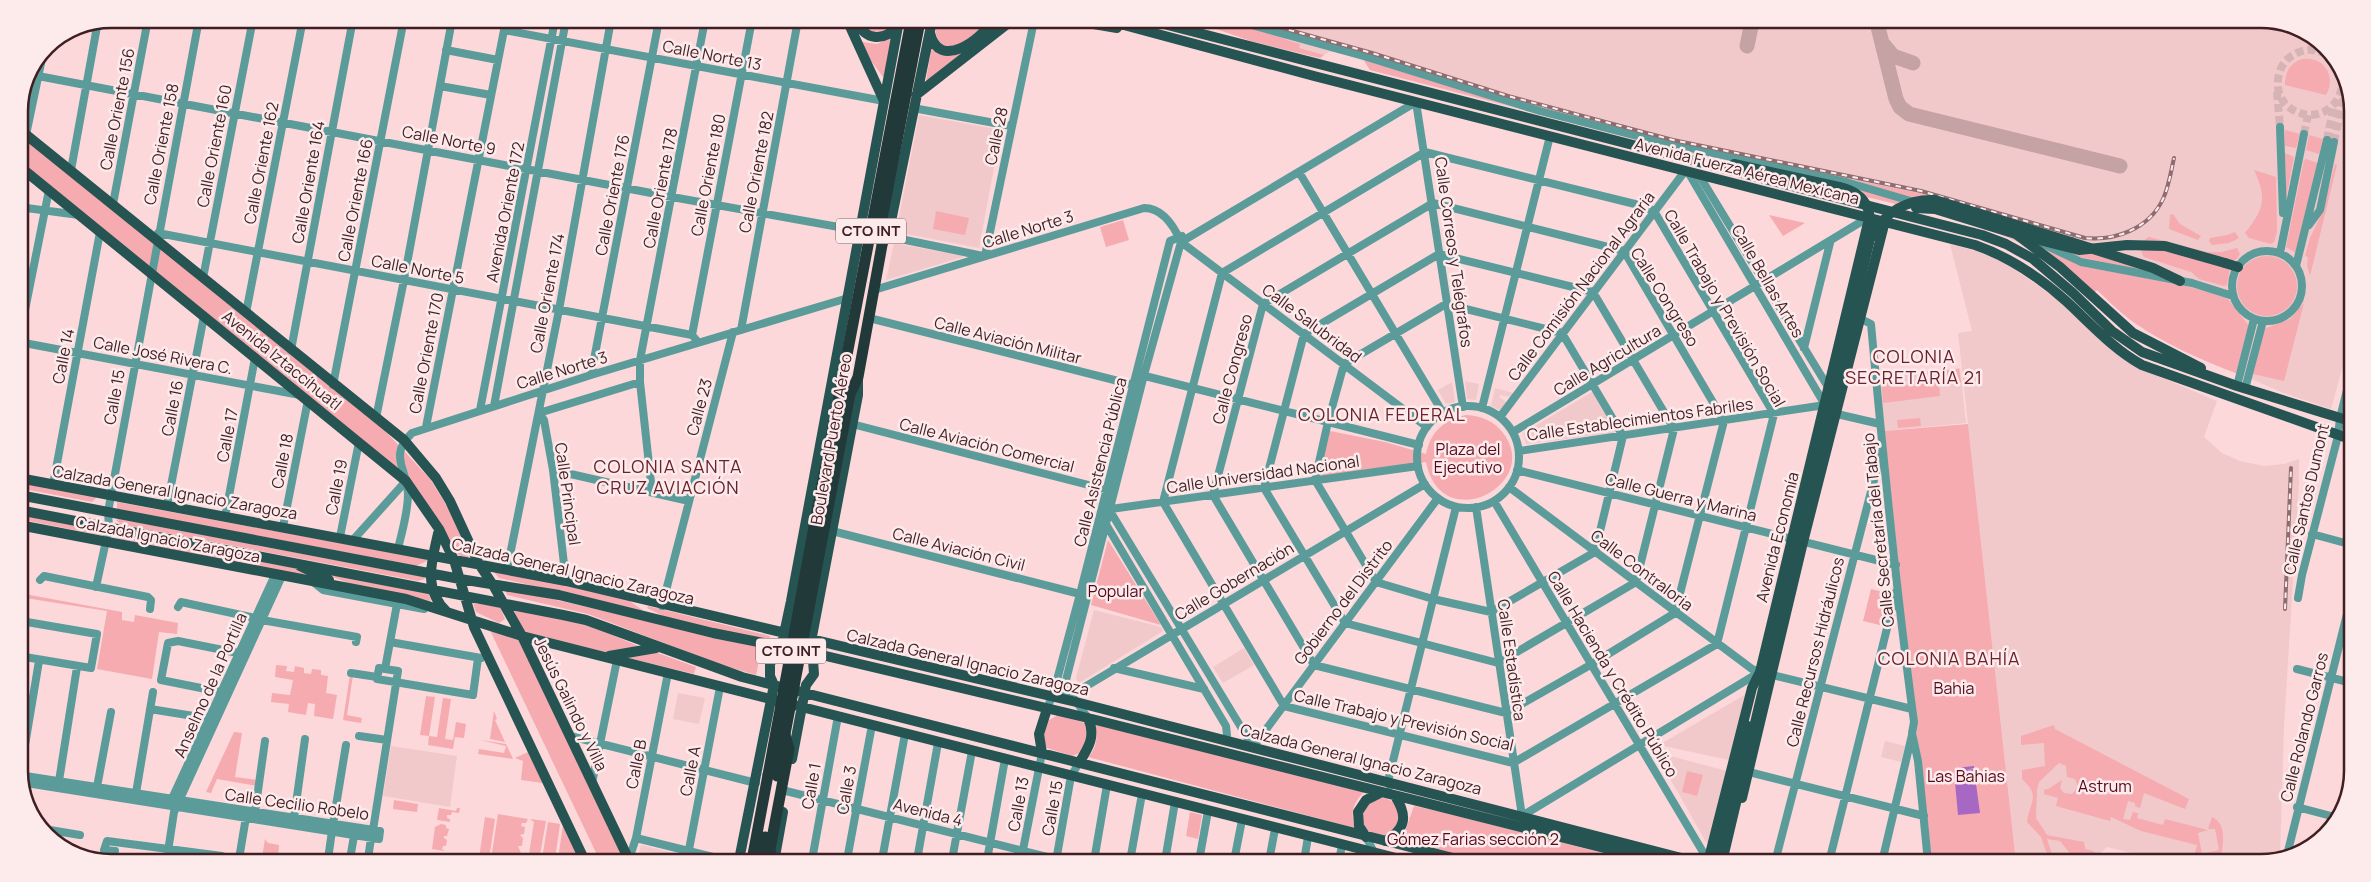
<svg xmlns="http://www.w3.org/2000/svg" width="2371" height="882" font-family="Manrope,sans-serif">
  <style>
    .built { fill: #f1c9cb }
    .green { fill: #f5abb0 }
    .water { fill: #a668c3 }
    .lines { fill: none; stroke-linecap: round; stroke-linejoin: round }
    .taxiway { stroke: #c5a2a4; stroke-width: 15 }
    .minor-tunnel { stroke: #d6b3b5; stroke-width: 8; stroke-dasharray: 8 4; stroke-linecap: butt }
    .minor { stroke: #5b9c9b; stroke-width: 8 }
    .major { stroke: #265453; stroke-width: 10 }
    .highway { stroke: #223939; stroke-width: 11 }
    .rail-casing { stroke: #8e6c6f; stroke-width: 4 }
    .rail { stroke: #fdeaeb; stroke-width: 2; stroke-dasharray: 5.5; stroke-linecap: butt }
    .major-bridge { stroke: #265453; stroke-width: 10 }
    .highway-bridge { stroke: #223939; stroke-width: 11 }
    .labels { text-anchor: middle; stroke-width: 5; stroke-linejoin: round; paint-order: stroke }
    .shield { fill: #fdeaeb; stroke: #795c5f; stroke-width: 1 }
    .shield-label { font-size: 15px; font-weight: bold; fill: #401f23 }
    .street-label { font-size: 16px; fill: #401f23; stroke: #fdeaeb }
    .park-label { font-size: 16px; fill: #54081b; stroke: #fdeaeb }
    .neighbourhood-label { font-size: 18px; letter-spacing: 1px; fill: #69212d; stroke: #fdeaeb }
    .rim { fill: none; stroke: #401f23; stroke-width: 2.5 }
  </style>
  <rect width="100%" height="100%" fill="#fcd8da"/>
  <path class="built" d="M1193,21L2290,24L2333,54L2352,104L2350,340L2331,409L2281,392L2169,343L2134,323L2097,290L2065,275L2024,245L1992,231L1938,214L1738,167L1370,70L1363,59L1330,51L1320,58L1251,41Z
    M919,115L1001,130L979,248L896,232Z
    M894,243L963,256V257L886,280Z
    M1950,244L1979,252L2007,264L2064,304L2114,352L2144,370L2217,401L2204,437L2222,453L2240,461L2264,466L2284,464L2299,459V483L2284,727L2280,857L2261,863H2171L2107,847L2089,863H2016L1958,333L1972,331Z
    M1960,368L1966,423L1885,431L1880,377Z
    M1465,381L1479,384L1476,400L1467,399Z
    M1452,382L1455,402L1446,404L1438,390Z
    M1495,388L1513,393L1511,397L1500,395L1499,397L1507,403L1501,411L1491,406Z
    M1592,392L1595,393L1618,432L1526,444L1523,433Z
    M1094,610L1161,627L1163,631L1079,683L1076,678Z
    M1244,648L1254,665L1223,683L1213,667Z
    M678,693L705,698L699,724L673,719Z
    M1746,694L1729,760L1659,745Z
    M1885,741L1905,746L1901,762L1881,757Z
    M391,746L457,756L450,807L383,796Z
    M1655,752L1727,771L1709,842H1706Z
    M641,845L681,855L680,860H638Z"/>
  <path class="green" d="M860,20L893,21C887,32 882,32 869,32Z
    M937,21H989L985,28L953,50C938,43 933,38 937,21Z
    M1193,21C1217,21 1244,20 1267,31C1279,36 1287,41 1300,44L1299,48L1324,55L1320,58L1251,41Z
    M892,37L884,77H883L869,58L862,42L877,44Z
    M932,45L957,54L965,52L926,81Z
    M1332,48L1506,103L1511,106L1370,70L1363,59L1330,51Z
    M2302,59C2324,56 2337,76 2326,95L2285,85C2285,72 2290,63 2302,59Z
    M2285,130L2300,134L2296,148L2285,146Z
    M19,131L376,421L430,479L450,511L469,558L458,555L417,490L19,163Z
    M2309,135L2323,139L2319,154L2306,150Z
    M2285,153L2294,157L2286,199Z
    M2306,159L2318,163L2296,253L2286,247L2304,160Z
    M2335,164L2337,165L2310,276L2307,265L2308,257L2305,256L2310,238L2323,211Z
    M2254,170L2276,177L2277,232L2274,242L2271,244L2249,238L2245,233C2263,210 2268,200 2254,170Z
    M1797,180L1851,187L1945,214L2039,245L2070,261L2086,267L2179,284L2211,293L2228,299L2249,326L2238,374C2202,360 2166,345 2135,323C2121,314 2109,301 2097,290L2089,298L2065,275L2024,245L2011,238L1938,214Z
    M1855,180L1923,194L2002,217L2150,272L2080,257Z
    M936,211L969,218L965,235L933,229Z
    M2173,214L2180,224L2201,236L2198,240L2169,229L2170,215Z
    M1769,215L1805,223L1783,236Z
    M1123,220L1129,240L1106,247L1100,227Z
    M2235,232L2239,238L2229,243L2212,245L2209,241L2210,238L2227,235Z
    M2149,237L2207,252H2221L2237,248L2240,254L2237,259L2231,261L2227,285L2224,286L2199,279L2191,272L2144,257C2139,250 2141,240 2149,237Z
    M2237 286a30 30 0 1 1 60 0a30 30 0 1 1-60 0Z
    M2304,303L2284,381L2253,374L2264,329L2290,319Z
    M1959,369L1961,382L1939,384L1940,396L1883,403L1881,379L1891,378L1892,387L1932,381L1931,372Z
    M1466,415C1482,416 1494,421 1503,433C1543,484 1441,538 1426,462L1322,479L1318,474L1330,431L1385,442L1426,454C1431,431 1444,420 1466,415Z
    M1920,418L1921,426L1898,428L1897,420Z
    M1968,424L2016,863L1932,862L1917,741L1892,505L1890,504L1885,431Z
    M19,480L95,495L96,498L92,502L19,488Z
    M117,502L426,559L427,561L416,566L117,509Z
    M19,510L103,527L104,536L19,519Z
    M119,519L424,577L425,579L418,581L120,524L116,520Z
    M117,533L295,568L321,580L118,542Z
    M1108,540L1161,625L1091,605Z
    M314,569L428,591L431,601L350,584Z
    M493,571L624,597L644,611L499,578Z
    M504,588L762,647L756,675L719,664L588,614L507,595Z
    M1871,589L1883,592L1881,599L1890,601L1884,626L1863,621Z
    M19,593L122,612V620L134,622L135,615L178,623L177,634L159,632L152,679L97,669L107,611L19,597Z
    M473,603L500,607L505,619L499,623L476,612Z
    M648,606L770,636L769,642L667,618L647,608Z
    M515,609L581,622L643,648L609,653L524,633L514,613Z
    M487,624L518,633L628,860L599,859Z
    M655,652L696,667L694,674L625,657Z
    M276,665L287,666L286,671L294,672L295,666L304,668V673L311,674L312,669L321,670V675L328,676L326,693L337,695L333,719L314,716L315,704L308,703L306,715L288,712L289,704L271,702L272,693L290,695L293,680L275,677Z
    M350,675H353L347,715L362,718L361,723L343,720Z
    M426,696L435,697L429,736L437,737L443,698L451,699L445,739L453,740L456,722L466,724L464,738L455,737L453,749L428,745L429,736L420,735Z
    M494,711L497,719L495,720L505,742L490,739Z
    M1058,715L1088,724L1089,733L1082,752L1072,756L1047,748L1042,738L1046,722Z
    M1095,724L1364,792C1353,803 1350,813 1355,828L1088,757C1097,749 1098,735 1095,724Z
    M2054,725L2055,729L2189,799L2185,809L2144,793L2140,808L2135,806V803L2128,801L2123,819L2130,820L2133,812L2138,813L2137,818L2163,825L2165,819L2208,830L2198,833L2202,854L2219,850L2215,829H2208L2212,817C2229,825 2222,847 2220,863H2205L2193,859L2197,845L2141,831L2111,817L2110,821L2056,806L2058,798L2044,794V790L2048,789L2062,780L2060,788L2064,793L2072,794L2078,787L2075,779L2067,777L2066,766L2059,763L2039,782L2037,790L2036,818L2047,835L2084,842L2085,849C2093,850 2101,854 2105,862L2093,859L2089,863H2071L2072,856L2060,841L2047,839L2055,863H2050L2041,837L2027,822C2030,801 2041,796 2022,779V770L2045,766L2044,743L2021,745V736Z
    M234,732L242,733L235,777L258,780V786L217,779L211,793L206,792Z
    M480,740L506,744L513,759L478,754L479,749L504,753L506,746Z
    M528,752L543,783L521,780L523,761L515,758Z
    M1687,771L1703,775L1697,796L1682,792Z
    M1362 817a19 19 0 1 1 38 0a19 19 0 1 1-38 0Z
    M394,800L418,804L417,812L393,809Z
    M1414,806L1442,812L1637,862L1484,861L1402,840Z
    M439,808L456,811L457,808H460L459,813L452,812L451,815H447V818L450,819V822L437,820Z
    M1190,812L1202,815L1198,839L1186,836Z
    M498,814L528,819L526,823H522L521,826L525,827L524,834L520,835L523,838L522,846H518L521,853L510,859H491Z
    M485,817L495,819L489,859L479,858Z
    M530,819L546,821L540,855L529,854L534,822Z
    M548,822L560,824L555,859H542Z
    M441,824L446,825V828L449,829L447,836H444V838L447,840L446,846H443L442,849L445,851L432,849L435,827Z
    M563,825L579,859H558Z
    M265,839L268,843L279,845L278,859L262,858Z"/>
  <path class="water" d="M1974,766V768L1966,770L1974,769L1980,813L1958,815L1954,771L1956,768Z"/>
  <g class="lines">
    <path class="taxiway" d="M1877,23L1896,99L1900,107L1909,114L2120,166
      M1884,45L1893,56L1913,63
      M1747,46L1752,22"/>
    <path class="minor-tunnel" d="M2336,62C2327,53 2315,47 2302,51C2292,54 2283,61 2280,71C2264,117 2337,136 2343,81
      M2277,92L2280,127
      M2304,134L2308,115
      M2327,140L2334,105
      M2334,142L2344,95"/>
    <path class="minor" d="M1237,21L1367,57L1540,111L1645,138L1846,182L1914,202
      M504,30L884,101
      M446,50L498,60
      M33,75L672,197L861,231
      M440,86L491,95
      M913,108L1011,126
      M2280,127L2283,213
      M26,135L44,49
      M1425,152L1643,206L1654,211L1774,414L1717,644L1513,763L1284,706L1163,502L1222,273Z
      M71,170L98,21
      M1299,172L1443,413
      M1699,175L1828,387
      M1433,203L1624,251L1724,421L1675,613L1592,664L1506,713L1314,665L1213,495L1263,304Z
      M113,204L148,19
      M19,207L79,215
      M2309,225L2320,210L2334,142
      M158,233L692,335L698,342
      M886,236L983,256
      M2043,244L2081,262L2192,283L2233,296
      M2232 286a35 35 0 1 1 70 0a35 35 0 1 1-70 0Z
      M2280,253L2304,134
      M1439,254L1593,292L1674,429L1636,582L1498,663L1345,623L1264,488L1304,334Z
      M985,256L1034,21
      M2296,266L2327,140
      M203,278L253,19
      M874,290L1144,208C1163,208 1174,226 1181,242L1427,427
      M1446,304L1562,333L1623,436L1595,552L1491,612L1433,599L1376,582L1315,480L1328,422L1344,364Z
      M246,313L303,19
      M869,318L1138,386
      M1861,319L1871,324C1883,457 1896,590 1914,722L1912,733L1918,761L1928,862
      M741,330L798,20
      M692,335L752,20
      M19,340L49,190
      M19,342L300,395
      M1804,348L1830,243
      M291,350L353,19
      M591,375L659,20
      M1141,375L1419,445
      M333,385L404,19
      M2237,386L2254,319
      M2245,389L2263,321
      M494,406L566,20
      M1417 457a51 51 0 1 1 102 0a51 51 0 1 1-102 0Z
      M1482,408L1550,136
      M480,410L555,20
      M1837,414L1880,424
      M1500,417L1685,171
      M376,418L404,280L452,20
      M852,424L1112,491
      M426,427L506,20
      M1513,432L1869,217
      M1519,451L1825,405L1688,172
      M553,470L689,501
      M1517,470L1896,565
      M53,485L100,232
      M1509,487L1752,669L1760,672L1912,709
      M652,492L640,382V360L705,20
      M1494,501L1703,852L1707,862
      M167,506L204,316
      M1476,507L1522,816L1760,672
      M1111,509L1418,466
      M1110,511L1253,747L1438,498
      M225,517L255,358
      M1107,526L1226,726L1227,735L1225,740
      M283,527L308,400
      M832,531L1080,594
      M2312,534L2349,544
      M340,537L359,442
      M353,540L406,481
      M398,549C402,531 408,513 408,494C407,468 388,456 412,433L591,375L848,298
      M507,570L559,310L611,20
      M40,580L44,576L148,597L151,600L150,609
      M566,581L553,470L544,420L539,413L640,382
      M313,582L323,590L424,609
      M96,587L109,527L108,512L199,19
      M2298,598L2302,575L2338,436L2340,418L2350,378
      M662,606L733,332
      M178,607L181,602L255,618
      M262,620L357,637L356,642
      M19,632L21,621L97,634L91,668L19,656
      M390,642L481,658
      M1114,668L1204,689
      M385,669L379,668L377,679L473,695L478,658
      M2297,669L2348,682
      M351,673L377,677
      M1054,691L1070,693L1078,691L1425,484
      M221,692L161,680L168,643L178,641L238,653
      M150,709L212,719
      M1047,709L1054,691L1080,594L1170,241L1182,236
      M1088,718L1070,693L1066,680L1144,375L1181,242L1416,102L1463,407
      M359,736L387,740
      M570,736L756,783
      M1749,772L1924,816
      M19,775L380,831L379,839L20,782
      M20,775L39,661
      M59,781L77,667
      M592,783L617,660
      M1390,786L1388,781L1456,507
      M97,787L111,712
      M786,791L1063,861
      M136,793L153,692
      M170,803L275,575
      M2297,807L2335,817
      M255,812L265,741
      M294,818L305,739
      M333,824L346,745
      M38,828L80,835
      M373,830L398,671L385,669L397,604
      M1366,837L1375,854L1374,861
      M636,838L725,860
      M115,851L104,850L107,841L222,856L223,859
      M2287,855L2349,606
      M167,858L174,812L282,576
      M239,859L246,817
      M328,859L332,831
      M350,859L354,836
      M368,859L371,838
      M629,859L636,838L668,673
      M687,860L720,687
      M812,860L838,716
      M847,860L872,725
      M882,860L905,734
      M917,860L938,743
      M952,860L972,751
      M987,860L1005,759
      M1021,860L1042,753
      M1056,861L1071,776L1079,763
      M1094,861L1107,785
      M1130,861L1142,794
      M1165,861L1175,802
      M1199,861L1208,811
      M1234,861L1242,820
      M1269,861L1275,829
      M1304,861L1308,837
      M1339,861L1342,845
      M1775,862L1881,453
      M1829,862L1896,592
      M1882,862L1912,735"/>
    <path class="major" d="M847,20L884,101
      M856,20C864,41 886,43 898,24
      M1076,21L1117,28
      M1109,21L1314,76L1975,245C2010,257 2039,277 2066,301C2091,324 2113,349 2142,365L2350,439
      M1152,21L1982,235L2006,244L2033,259L2073,293L2112,331L2142,352L2237,386L2350,421
      M930,33C939,71 981,40 992,21
      M916,95L1011,21
      M19,129L404,440L436,478L450,501L479,564L493,585L522,636L629,860
      M1734,164L1839,187
      M19,166L406,481L439,529L454,560L474,627L584,859
      M1916,208L1935,209L2016,234L2060,267L2133,333L2201,368
      M2071,242L2153,268L2180,281
      M882,245L889,231L932,21
      M2225,263L2238,267
      M19,478L566,581L1076,702L1697,862
      M19,495L460,579L559,595L713,633L809,652L1088,718L1660,862
      M19,510L563,615L586,620L742,677L1465,861
      M19,525L406,599L522,636L1408,861
      M439,529C433,558 421,588 447,612
      M300,566L329,580
      M609,656L656,648
      M1042,753L1039,734L1047,709
      M792,759L806,685L814,674L813,660L809,652L858,395V378
      M1079,763C1089,747 1096,736 1088,718
      M1742,798L1803,542L1885,221
      M1366,837L1359,826L1358,812L1366,800L1382,792
      M1385,841C1406,829 1408,816 1395,796
      M739,860L774,685L770,676V664L775,654L781,648L791,601L899,21
      M772,860L776,851L783,812
      M1708,862L1752,688L1760,672L1868,223"/>
    <path class="highway" d="M814,527L911,21
      M824,529L850,394L858,377L882,245L880,229L920,21
      M752,860L768,775
      M761,860L765,837
      M772,860L770,849L789,749L785,735"/>
    <g class="rail-casing">
      <path id="rail" d="M1257,21L1372,53L1508,96L1673,140L1921,191L2085,238C2115,241 2149,229 2163,199C2169,186 2171,171 2174,158
        M2346,431L2350,432
        M2285,609L2291,468"/>
    </g>
    <use href="#rail" class="rail"/>
    <path class="major-bridge" d="M2016,234L2079,250L2127,245L2165,246L2225,263
      M1872,237C1884,212 1907,199 1935,200L2071,242
      M1714,862L1748,726
      M1722,862L1869,243C1873,215 1870,194 1839,187"/>
    <path class="highway-bridge" d="M768,775L814,527
      M777,776L824,529"/>
  </g>
  <g class="labels">
    <g class="shield">
      <rect x="836" y="218.5" width="70" height="25" rx="4"/>
      <rect x="756" y="638.5" width="70" height="25" rx="4"/>
    </g>
    <g class="shield-label">
      <text x="871" y="236">CTO INT</text>
      <text x="791" y="656">CTO INT</text>
    </g>
    <g class="street-label">
      <text transform="translate(712 55) rotate(11)" y="6">Calle Norte 13</text>
      <text transform="translate(117 109) rotate(-79)" y="6">Calle Oriente 156</text>
      <text transform="translate(996 136) rotate(-78)" y="6">Calle 28</text>
      <text transform="translate(449 140) rotate(11)" y="6">Calle Norte 9</text>
      <text transform="translate(161 144) rotate(-79)" y="6">Calle Oriente 158</text>
      <text transform="translate(214 146) rotate(-79)" y="6">Calle Oriente 160</text>
      <text transform="translate(261 163) rotate(-79)" y="6">Calle Oriente 162</text>
      <text transform="translate(1747 171) rotate(14)" y="6">Avenida Fuerza Aérea Mexicana</text>
      <text transform="translate(756 172) rotate(-79)" y="6">Calle Oriente 182</text>
      <text transform="translate(708 175) rotate(-79)" y="6">Calle Oriente 180</text>
      <text transform="translate(308 182) rotate(-80)" y="6">Calle Oriente 164</text>
      <text transform="translate(660 188) rotate(-79)" y="6">Calle Oriente 178</text>
      <text transform="translate(612 195) rotate(-79)" y="6">Calle Oriente 176</text>
      <text transform="translate(355 200) rotate(-79)" y="6">Calle Oriente 166</text>
      <text transform="translate(505 212) rotate(-79)" y="6">Avenida Oriente 172</text>
      <text transform="translate(1028 229) rotate(-17)" y="6">Calle Norte 3</text>
      <text transform="translate(1454 252) rotate(82)" y="6">Calle Correos y Telégrafos</text>
      <text transform="translate(418 269) rotate(11)" y="6">Calle Norte 5</text>
      <text transform="translate(1768 281) rotate(60)" y="6">Calle Bellas Artes</text>
      <text transform="translate(1581 286) rotate(-53)" y="6">Calle Comisión Nacional Agraria</text>
      <text transform="translate(547 293) rotate(-79)" y="6">Calle Oriente 174</text>
      <text transform="translate(1665 297) rotate(58)" y="6">Calle Congreso</text>
      <text transform="translate(1725 308) rotate(60)" y="6">Calle Trabajo y Previsión Social</text>
      <text transform="translate(1312 323) rotate(37)" y="6">Calle Salubridad</text>
      <text transform="translate(1008 340) rotate(14)" y="6">Calle Aviación Militar</text>
      <text transform="translate(426 353) rotate(-79)" y="6">Calle Oriente 170</text>
      <text transform="translate(163 355) rotate(11)" y="6">Calle José Rivera C.</text>
      <text transform="translate(63 356) rotate(-79)" y="6">Calle 14</text>
      <text transform="translate(282 360) rotate(39)" y="6">Avenida Iztaccíhuatl</text>
      <text transform="translate(1607 360) rotate(-31)" y="6">Calle Agricultura</text>
      <text transform="translate(1232 369) rotate(-75)" y="6">Calle Congreso</text>
      <text transform="translate(562 370) rotate(-17)" y="6">Calle Norte 3</text>
      <text transform="translate(114 397) rotate(-80)" y="6">Calle 15</text>
      <text transform="translate(699 407) rotate(-75)" y="6">Calle 23</text>
      <text transform="translate(172 408) rotate(-79)" y="6">Calle 16</text>
      <text transform="translate(1640 419) rotate(-8)" y="6">Calle Establecimientos Fabriles</text>
      <text transform="translate(227 435) rotate(-79)" y="6">Calle 17</text>
      <text transform="translate(831 439) rotate(-80)" y="6">Boulevard Puerto Aéreo</text>
      <text transform="translate(987 445) rotate(14)" y="6">Calle Aviación Comercial</text>
      <text transform="translate(282 461) rotate(-79)" y="6">Calle 18</text>
      <text transform="translate(1100 462) rotate(-76)" y="6">Calle Asistencia Pública</text>
      <text transform="translate(1263 474) rotate(-8)" y="6">Calle Universidad Nacional</text>
      <text transform="translate(336 487) rotate(-79)" y="6">Calle 19</text>
      <text transform="translate(175 492) rotate(10)" y="6">Calzada General Ignacio Zaragoza</text>
      <text transform="translate(568 494) rotate(82)" y="6">Calle Principal</text>
      <text transform="translate(1681 497) rotate(14)" y="6">Calle Guerra y Marina</text>
      <text transform="translate(2306 499) rotate(-77)" y="6">Calle Santos Dumont</text>
      <text transform="translate(1878 530) rotate(-96)" y="6">Calle Secretaría del Tabajo</text>
      <text transform="translate(1777 537) rotate(-76)" y="6">Avenida Economía</text>
      <text transform="translate(168 539) rotate(11)" y="6">Calzada Ignacio Zaragoza</text>
      <text transform="translate(959 549) rotate(14)" y="6">Calle Aviación Civil</text>
      <text transform="translate(1642 570) rotate(37)" y="6">Calle Contraloria</text>
      <text transform="translate(573 571) rotate(13)" y="6">Calzada General Ignacio Zaragoza</text>
      <text transform="translate(1234 581) rotate(-31)" y="6">Calle Gobernación</text>
      <text transform="translate(1343 602) rotate(-53)" y="6">Gobierno del Distrito</text>
      <text transform="translate(1815 652) rotate(-76)" y="6">Calle Recursos Hidráulicos</text>
      <text transform="translate(1512 660) rotate(82)" y="6">Calle Estadística</text>
      <text transform="translate(968 662) rotate(13)" y="6">Calzada General Ignacio Zaragoza</text>
      <text transform="translate(1613 674) rotate(59)" y="6">Calle Hacienda y Crédito Público</text>
      <text transform="translate(210 685) rotate(-66)" y="6">Anselmo de la Portilla</text>
      <text transform="translate(571 704) rotate(64)" y="6">Jesús Galindo y Villa</text>
      <text transform="translate(1404 720) rotate(13)" y="6">Calle Trabajo y Previsión Social</text>
      <text transform="translate(2304 727) rotate(-76)" y="6">Calle Rolando Garros</text>
      <text transform="translate(1361 759) rotate(14)" y="6">Calzada General Ignacio Zaragoza</text>
      <text transform="translate(636 764) rotate(-79)" y="6">Calle B</text>
      <text transform="translate(690 771) rotate(-79)" y="6">Calle A</text>
      <text transform="translate(811 786) rotate(-80)" y="6">Calle 1</text>
      <text transform="translate(846 790) rotate(-80)" y="6">Calle 3</text>
      <text transform="translate(297 804) rotate(8)" y="6">Calle Cecilio Robelo</text>
      <text transform="translate(1018 804) rotate(-80)" y="6">Calle 13</text>
      <text transform="translate(1052 808) rotate(-80)" y="6">Calle 15</text>
      <text transform="translate(928 812) rotate(14)" y="6">Avenida 4</text>
    </g>
    <g class="park-label">
      <text x="1468" y="455">Plaza del<tspan x="1468" dy="18">Ejecutivo</tspan></text>
      <text x="1116" y="597">Popular</text>
      <text x="1954" y="694">Bahia</text>
      <text x="1966" y="782">Las Bahias</text>
      <text x="2105" y="792">Astrum</text>
      <text x="1473" y="845">Gómez Farias sección 2</text>
    </g>
    <g class="neighbourhood-label">
      <text x="1914" y="363">COLONIA<tspan x="1914" dy="21">SECRETARÍA 21</tspan></text>
      <text x="1382" y="421">COLONIA FEDERAL</text>
      <text x="668" y="473">COLONIA SANTA<tspan x="668" dy="21">CRUZ AVIACIÓN</tspan></text>
      <text x="1949" y="665">COLONIA BAHÍA</text>
    </g>
  </g>
  <path d="M0 0H2371V882H0ZM111 28H2261A83 83 0 0 1 2344 111V771A83 83 0 0 1 2261 854H111A83 83 0 0 1 28 771V111A83 83 0 0 1 111 28Z" fill="#fdeaeb" fill-rule="evenodd"/>
  <path class="rim" d="M111 28H2261A83 83 0 0 1 2344 111V771A83 83 0 0 1 2261 854H111A83 83 0 0 1 28 771V111A83 83 0 0 1 111 28Z"/>
</svg>
